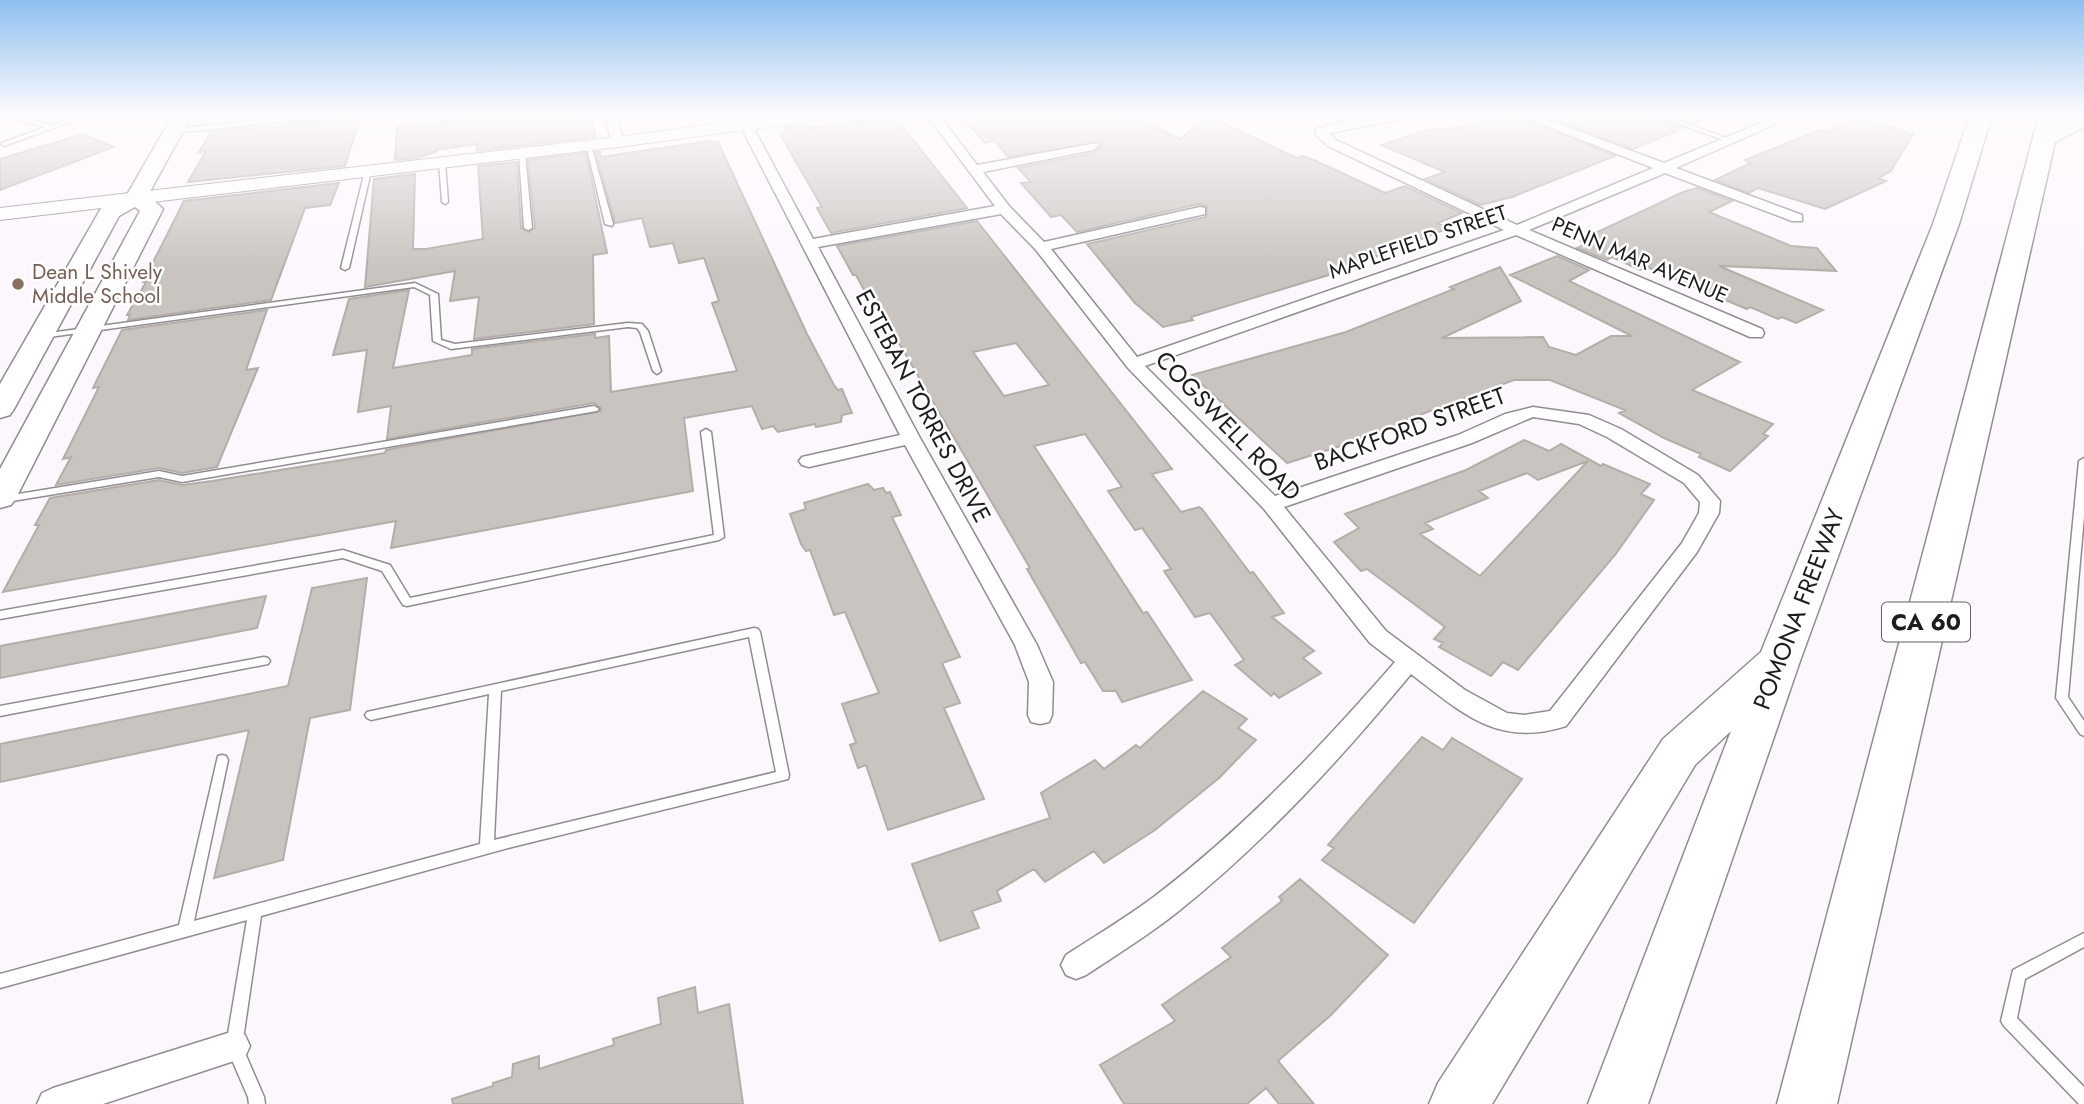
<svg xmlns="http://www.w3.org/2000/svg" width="2084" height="1104" font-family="Jost,sans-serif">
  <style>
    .building { fill: #c9c4bf; stroke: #b3aea8; stroke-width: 2; fill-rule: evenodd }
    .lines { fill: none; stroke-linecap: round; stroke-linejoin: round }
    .lane-casing { stroke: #918c91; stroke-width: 3 }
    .street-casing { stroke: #918c91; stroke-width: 3 }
    .secondary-casing { stroke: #918c91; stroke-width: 2 }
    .primary-casing { stroke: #918c91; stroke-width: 3 }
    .highway-casing { stroke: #918c91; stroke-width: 3 }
    .lane { fill: #fff; fill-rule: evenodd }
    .street { fill: #fff; fill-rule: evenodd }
    .secondary { fill: #fff; fill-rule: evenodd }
    .primary { fill: #fff; fill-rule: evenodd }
    .highway { fill: #fff; fill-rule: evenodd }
    .education-dot { fill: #8d6e63; stroke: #fff; stroke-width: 2.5 }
    .labels { text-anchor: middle; stroke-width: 5; stroke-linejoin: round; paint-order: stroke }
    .far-street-label { font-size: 21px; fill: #1d1c1e; stroke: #fff }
    .far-education-label { font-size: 21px; fill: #785e54; stroke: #fff; text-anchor: start }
    .shield { fill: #fff; stroke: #616062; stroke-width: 2 }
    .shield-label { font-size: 23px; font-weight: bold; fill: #1d1c1e }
    .street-label { font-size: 24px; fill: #1d1c1e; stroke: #fff }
  </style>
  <rect width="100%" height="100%" fill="#fcf7fd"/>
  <path class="building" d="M328,115H361L345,166L188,182L206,151L199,152L211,132L323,120Z
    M454,115H590L596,137L477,151V144L436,150V152L416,158L395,160L397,127L454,120Z
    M960,115H1118V117L1144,121L1180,139L1208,116L1297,158L1303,156L1316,161L1385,193L1405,186L1462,213L1438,223L1449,228L1332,274L1191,317L1193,320L1163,327L1135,303L1087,244L1206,217L1207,206L1199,204L1077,232L1061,215L1051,217L1021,183L1031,182L1018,168L1094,153L1102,147L1099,142L1008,157L995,141L985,143Z
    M1499,115H1515L1615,156L1512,197L1480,205L1425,179L1445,172L1381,145L1427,130L1465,127Z
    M1542,115H1652L1684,128L1633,149Z
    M1670,115H1714V116L1695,124Z
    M1860,117L1913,134L1891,171L1878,178L1886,181L1825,209L1758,188L1749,193L1715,180L1751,163L1745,160L1819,130L1826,132Z
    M875,118L876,121L896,118L967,208L831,233L817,208L822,207L780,134L787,132L784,127L806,124L812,128Z
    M83,134L114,147L0,190V159Z
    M708,141L718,142L807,334L834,385L838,390L842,389L852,413L842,415L841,422L816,427L815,424L778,432L773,426L762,429L752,406L684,418L693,491L391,548L396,521L3,592L39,525H35L50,498L159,480L182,485L212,481L385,453L386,450L601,411L600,407L594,403L387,439L391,406L358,412L367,350L333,355L349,299L409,290L393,368L472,355V349L595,334V338L609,336L611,392L737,371L712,303L719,301L704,258L679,263L673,243L650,247L642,218L615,223L596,152H600L601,157Z
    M586,153L607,253L593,255L594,324L474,339L479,297L450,301L455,271L365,287L374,179L415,174L413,249H426L483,239L478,166L517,162L521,228L529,232L535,228L528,160Z
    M339,183L330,205L305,208L271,300L128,320L130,315H127L146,282H143L184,201Z
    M1697,188L1732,201L1709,212L1791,246L1817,248L1836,271L1719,266L1823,310L1796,323L1782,317L1778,319L1750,307L1747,309L1647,267L1640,270L1612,257L1607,260L1577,248L1586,244L1581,241L1594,236L1591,235L1683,192Z
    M977,221L1172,469L1152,474L1181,512L1199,507L1202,509L1250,573L1253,572L1284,613L1272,617L1314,651L1303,658L1321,673L1279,698L1274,693L1271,696L1235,665L1244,660L1210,613L1195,617L1164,571L1171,569L1142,528L1135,530L1108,491L1122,487L1085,434L1034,446L1143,613L1147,612L1192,680L1122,702L1116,691H1103L1085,662L1081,663L1027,569L1030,568L868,290H864L856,275H853L837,246ZM1016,343L1049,385L1004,396L973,352Z
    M1557,256L1589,270L1569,281L1740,362L1692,390L1773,424L1763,434L1768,436L1730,471L1699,457L1701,454L1664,438L1619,413L1625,410L1550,380H1514L1414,417L1419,421L1287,463L1192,375L1346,332L1454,289L1450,287L1500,267L1521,301L1442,338L1543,337L1549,347L1576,355L1611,336H1632L1510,275Z
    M267,310L246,370L258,368L217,467L182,473L159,468L56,485L71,457L63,459L99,387L93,388L122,330Z
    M1524,440L1549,451L1561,444L1601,466L1603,464L1650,484L1641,494L1654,500L1615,555L1518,670L1503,662L1491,676L1439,647L1443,643L1434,639L1445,627L1367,569L1361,571L1334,542L1359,528L1345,514L1466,470ZM1588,461L1480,576L1420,534L1433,529L1425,523L1488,498L1479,491L1527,473L1538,480Z
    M868,484L874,490L883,488L886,493L890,492L901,515L892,517L960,657L942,663L960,703L944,708L984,799L888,830L866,765L858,768L850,745L856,743L842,704L879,693L845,612L834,615L810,550L806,551L801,544L790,514L806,509L804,503Z
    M367,578L350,710L310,718L283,860L214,878L249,730L0,782V744L288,686L312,588Z
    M266,596L257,628L0,678V646Z
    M1203,691L1247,719L1238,728L1256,740L1219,778L1155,830L1104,863L1094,851L1045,882L1034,869L997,891L1001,901L972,911L979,928L940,941L912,864L1050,818L1041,793L1095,760L1104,769L1136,745L1140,748Z
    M1422,737L1443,750L1452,738L1522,779L1414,923L1322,860L1334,848L1328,845Z
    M1300,879L1388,955L1331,1015L1278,1061L1314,1104H1279L1266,1088L1247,1104H1124L1100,1065L1175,1021L1162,1005L1231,957L1222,948L1282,901L1279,897Z
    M695,987L698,1013L729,1004L743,1104H453L452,1099L493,1086V1083L512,1077L513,1064L539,1056V1069L614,1045L613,1039L661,1024L658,998Z"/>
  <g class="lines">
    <g class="lane-casing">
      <path id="lane" d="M3,115L52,125L81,115H89L4,146L1,144L2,143L45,127L3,117Z
        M308,115H326L323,117L174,133L171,131L174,129Z
        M1655,115H1663L1732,140L1727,141Z
        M586,144L591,145L613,224L612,226L605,224Z
        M522,151L525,153L532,228L528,230L524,228L519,153Z
        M442,160L445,162L448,202L445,204L442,202L439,162Z
        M368,169L371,171L349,268L345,270L341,268L365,171Z
        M415,283L438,294L441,340L455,344L628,323L642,324L648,331L661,371L657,374L653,371L640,332L637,328L628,327L451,349L433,341L430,295L414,287L42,338L38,336L42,334Z
        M594,406L599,409L597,411L182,482L159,477L0,503V497L159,471L182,476Z
        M706,429L711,432L724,537L719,540L407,606L403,605L382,571L343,558L0,619V611L343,550L390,565L410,598L714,535L701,432Z
        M2084,458V516L2068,697L2084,721V736L2080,734L2056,698L2079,461Z
        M754,628L758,629L760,632L789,775L788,779L512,847L261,916L242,1046L264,1097L265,1104H249L248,1097L226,1046L247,920L0,988V974L179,925L218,756L222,755L226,756L228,760L194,921L480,844L489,694L371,720L367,718L365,715L367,712ZM749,637L776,772L494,840L501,691Z
        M264,657L268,658L270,661L268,664L0,716V706Z
        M2084,933V947L2025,979L2017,1018L2084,1087V1104H2079L2004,1026L2001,1021L2013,970Z"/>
    </g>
    <g class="street-casing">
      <path id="street" d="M604,115H616L624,142L622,145L618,146L612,142Z
        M927,115H939L977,165L1097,143L1099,146L1093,150L983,172L1009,206L1044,242L1200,207L1205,208V214L1051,249L1137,357L1504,230L1328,146L1316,135V129C1347,120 1376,115 1408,115L1402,119L1329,133L1336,140L1517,225L1653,168L1518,115H1535L1664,163L1780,115H1796L1676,168L1802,215V221H1792L1665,173L1529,230L1762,329L1764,333L1762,337H1750L1516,235L1145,366L1275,496L1458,435L1505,414L1533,407L1589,415L1621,429L1698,475L1720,501L1719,513L1697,552L1566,726C1498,748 1462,713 1411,674C1339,761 1263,844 1175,914C1147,936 1116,955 1086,975L1076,979L1066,975L1061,965L1066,955C1095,936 1126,918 1155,896C1244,828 1321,747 1395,662L1370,643L1264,509L1128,368L1036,250L1001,214L818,247L920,438L1037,645L1053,682L1052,715L1049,722L1040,724L1031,722L1028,715L1029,682L1015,645L905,445L809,467L802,465L799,461L802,457L900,435L740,125L746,121L752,125L813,239L995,206ZM1533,417L1579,424L1607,437L1684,483L1700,502L1699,513L1682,543L1550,711L1524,715L1507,713L1465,690L1386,631L1284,507L1472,443Z
        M234,1031L245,1035L250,1046L245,1057L234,1061L103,1104H37L42,1093L53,1088Z"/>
    </g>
    <g class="secondary-casing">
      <path id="secondary" d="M782,115H828L819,120L618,147L0,220V208L618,137Z"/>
    </g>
    <g class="primary-casing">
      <path id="primary" d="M173,115H192L148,195L163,209L16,498L11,505L0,508V469L140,211L135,207L119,216L14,409L10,415L0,418V384L99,212L102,207L128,193Z"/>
    </g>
    <g class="highway-casing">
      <path id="highway" d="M1970,115H1992L1959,224L1800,661L1648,1104H1588L1731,731L1695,765L1492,1104H1429L1438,1083L1663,739L1761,652L1933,224Z
        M2039,115H2061L2059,122L2073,115H2084V127L2055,142L1837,1104H1777Z"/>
    </g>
    <use href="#lane" class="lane"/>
    <use href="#street" class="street"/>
    <use href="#secondary" class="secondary"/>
    <use href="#primary" class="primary"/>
    <use href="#highway" class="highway"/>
  </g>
  <linearGradient id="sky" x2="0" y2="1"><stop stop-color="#8ec0ef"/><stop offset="0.43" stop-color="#fefbfe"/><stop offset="1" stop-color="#fefbfe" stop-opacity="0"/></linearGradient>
  <rect width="2084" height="269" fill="url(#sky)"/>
  <circle class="education-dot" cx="18" cy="284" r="7"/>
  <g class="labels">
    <g class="far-street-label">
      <text transform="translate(1418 242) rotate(-19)" y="7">MAPLEFIELD STREET</text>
      <text transform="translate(1640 260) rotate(23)" y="7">PENN MAR AVENUE</text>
    </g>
    <g class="far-education-label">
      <text x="32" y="279">Dean L Shively<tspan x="32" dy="24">Middle School</tspan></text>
    </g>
    <rect class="shield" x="1882" y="602.5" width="88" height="39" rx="5"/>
    <g class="shield-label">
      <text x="1926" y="630">CA 60</text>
    </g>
    <g class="street-label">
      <text transform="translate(923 406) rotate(62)" y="8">ESTEBAN TORRES DRIVE</text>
      <text transform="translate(1228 426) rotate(46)" y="8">COGSWELL ROAD</text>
      <text transform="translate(1410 429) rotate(-20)" y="8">BACKFORD STREET</text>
      <text transform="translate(1799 609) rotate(-69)" y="8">POMONA FREEWAY</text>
    </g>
  </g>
</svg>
